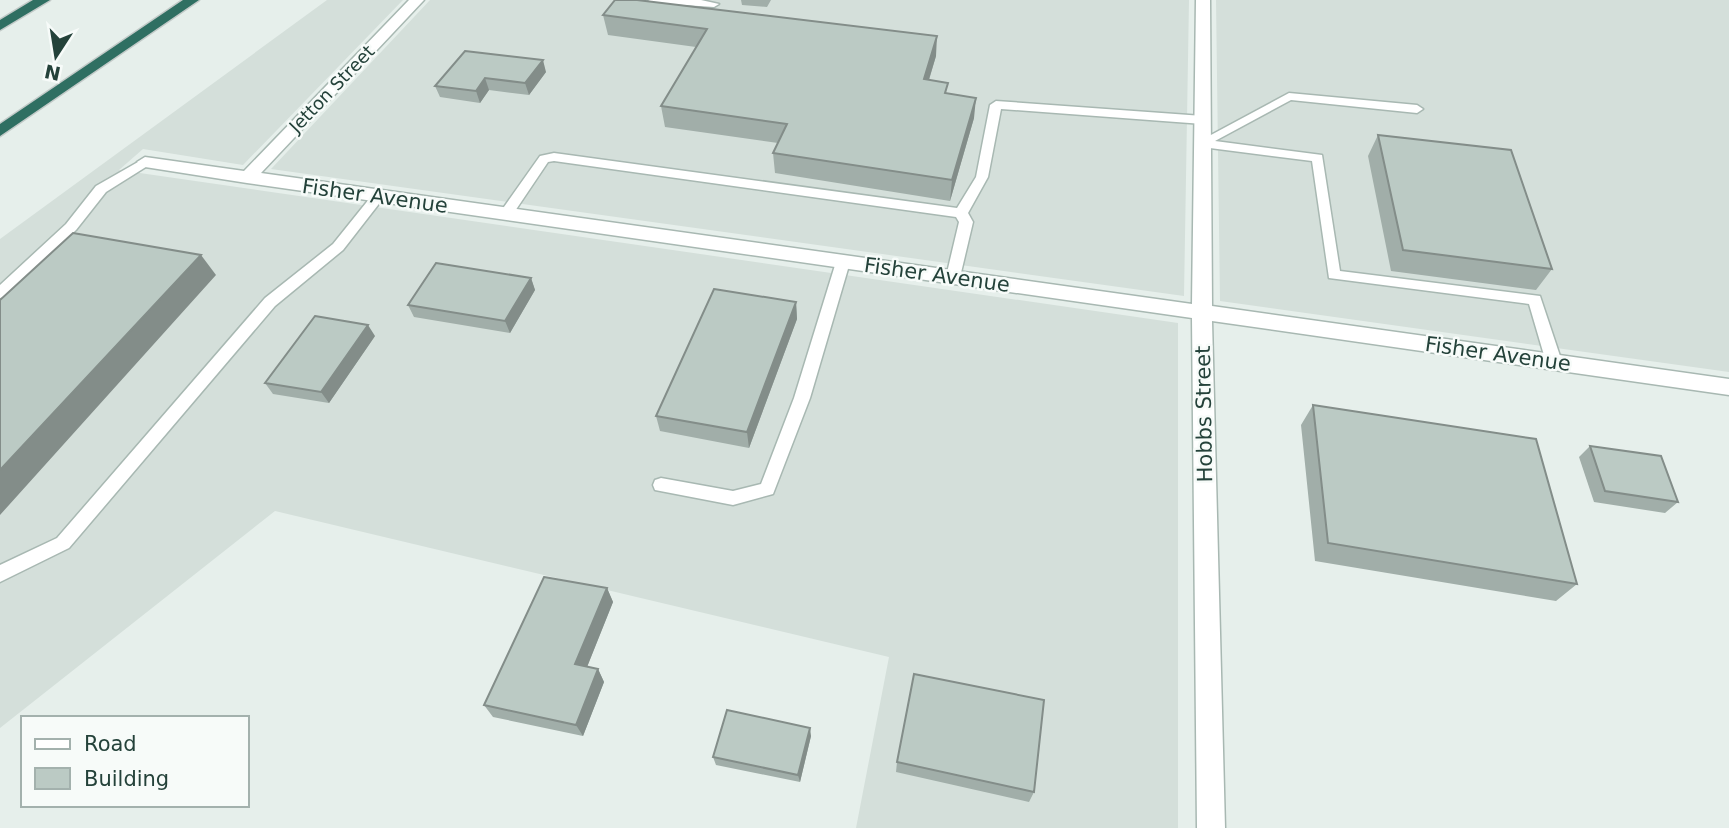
<svg xmlns="http://www.w3.org/2000/svg" width="1729" height="828" font-family="'DejaVu Sans',sans-serif">
  <style>
    .built { fill: #d4dfda }
    .lines { fill: none; stroke-linecap: round; stroke-linejoin: round }
    .service-casing { stroke: #a8b8b2; stroke-width: 3 }
    .minor-casing { stroke: #a8b8b2; stroke-width: 3 }
    .motorway-casing { stroke: #c2cac8; stroke-width: 3 }
    .service { fill: #fff; fill-rule: evenodd }
    .minor { fill: #fff; fill-rule: evenodd }
    .motorway { fill: #2f6f62; fill-rule: evenodd }
    .wall { fill: #a1aea9 }
    .shaded-wall { fill: #838d89 }
    .building { fill: #bbcac4; stroke: #838d89; stroke-width: 2 }
    .labels { text-anchor: middle; stroke-width: 5; stroke-linejoin: round; paint-order: stroke }
    .far-street-label { font-size: 18px; fill: #24423a; stroke: #f7fbf9 }
    .street-label { font-size: 21px; fill: #24423a; stroke: #f7fbf9 }
  </style>
  <rect width="100%" height="100%" fill="#e6efeb"/>
  <path class="built" d="M327,0H403L243,165L143,149L119,170L1178,323V828H856L889,657L275,511L0,728V239Z
    M430,0H1189L1184,296L271,169Z
    M1216,0H1729V372L1220,301Z"/>
  <g class="lines">
    <g class="service-casing">
      <path id="service" d="M648,0H701L719,4L714,7L653,3Z
        M1289,93L1417,105L1423,109L1417,113L1291,100L1215,141L1322,155L1340,271L1540,296L1562,362L1559,366H1549L1546,362L1529,304L1329,278L1312,161L1202,147L1196,143Z
        M996,101L1203,116L1209,120L1203,124L1001,109L988,177L968,213L973,222L960,277L953,282L946,277L959,222L956,217L554,161L548,162L511,217H501L499,214L540,156L554,153L957,208L976,177L990,105Z
        M145,158L149,159V165L106,192L76,230L5,297L0,298V285L66,224L96,186Z
        M379,192L385,196L343,250L275,306L69,548L0,582V565L57,538L265,298L333,244L374,193Z
        M843,257L850,262L810,398L773,494L733,505L655,490L653,485L655,480L661,478L733,491L761,484L794,398L836,262Z"/>
    </g>
    <g class="minor-casing">
      <path id="minor" d="M409,0H424L261,173L1192,304L1196,0H1210L1212,306L1729,379V395L1212,321L1225,828H1197L1192,318L247,183L145,167L137,162L145,157L244,171Z"/>
    </g>
    <g class="motorway-casing">
      <path id="motorway" d="M33,0H50L0,30V20Z
        M183,0H199L0,136V124Z"/>
    </g>
    <use href="#service" class="service"/>
    <use href="#minor" class="minor"/>
    <use href="#motorway" class="motorway"/>
  </g>
  <path class="wall" d="M741,0H771L767,7L742,5Z
    M603,15L936,56L929,80L974,118L950,201L775,173L773,153L778,143L665,127L661,106L696,47L608,35Z
    M465,51L546,72L529,95L489,90L480,103L440,97L435,86Z
    M1378,135L1552,269L1536,290L1391,271L1368,156Z
    M531,278L535,290L510,333L414,317L408,305Z
    M796,302L797,319L749,448L660,431L656,416Z
    M375,336L329,403L273,394L265,383Z
    M1313,405L1577,584L1556,601L1315,561L1301,425Z
    M1590,446L1678,502L1665,513L1594,502L1579,457Z
    M607,588L613,602L587,667L598,669L604,682L583,736L493,717L484,705Z
    M811,736L800,782L716,765L713,757Z
    M897,762L1034,792L1029,802L896,772Z"/>
  <path class="shaded-wall" d="M937,36L936,56L923,99L924,79Z
    M543,60L546,72L529,95L525,83Z
    M485,78L489,90L480,103L476,91Z
    M976,98L974,118L950,201L952,180Z
    M201,255L216,275L0,515V470Z
    M531,278L535,290L510,333L505,321Z
    M796,302L797,319L749,448L747,432Z
    M368,325L375,336L329,403L321,392Z
    M607,588L613,602L583,677L575,664Z
    M598,669L604,682L583,736L576,725Z
    M810,728L811,736L800,782L798,775Z"/>
  <path class="building" d="M615,0H637L937,36L924,79L948,83L945,93L976,98L952,180L773,153L787,124L661,106L707,29L603,15Z
    M465,51L543,60L525,83L485,78L476,91L435,86Z
    M1378,135L1511,150L1552,269L1403,250Z
    M73,233L201,255L0,470V300Z
    M436,263L531,278L505,321L408,305Z
    M714,289L796,302L747,432L656,416Z
    M315,316L368,325L321,392L265,383Z
    M1313,405L1536,439L1577,584L1328,543Z
    M1590,446L1661,456L1678,502L1605,491Z
    M544,577L607,588L575,664L598,669L576,725L484,705Z
    M914,674L1044,700L1034,792L897,762Z
    M727,710L810,728L798,775L713,757Z"/>
  <g class="labels">
    <g class="far-street-label">
      <text transform="translate(332 89) rotate(-46)" y="6">Jetton Street</text>
    </g>
    <g class="street-label">
      <text transform="translate(375 196) rotate(8)" y="7">Fisher Avenue</text>
      <text transform="translate(937 275) rotate(8)" y="7">Fisher Avenue</text>
      <text transform="translate(1498 354) rotate(8)" y="7">Fisher Avenue</text>
      <text transform="translate(1204 414) rotate(-91)" y="7">Hobbs Street</text>
    </g>
  </g>
  <rect x="21" y="716" width="228" height="91" fill="#f7fbf9" stroke="#a3b1ad" stroke-width="2"/>
  <rect x="35" y="739" width="35" height="10" fill="#ffffff" stroke="#a3b1ad" stroke-width="2"/>
  <text x="84" y="751" font-size="21" fill="#24423a">Road</text>
  <rect x="35" y="768" width="35" height="21" fill="#bbcac4" stroke="#a3b1ad" stroke-width="2"/>
  <text x="84" y="786" font-size="21" fill="#24423a">Building</text>
  <g transform="translate(56 56) rotate(192)" stroke="#f7fbf9" stroke-width="5" paint-order="stroke">
  <path d="M0-5L12 26L0 18L-12 26Z" fill="#24423a"/>
  <text y="-10" font-size="19" font-weight="bold" text-anchor="middle" fill="#24423a">N</text>
  </g>
</svg>
